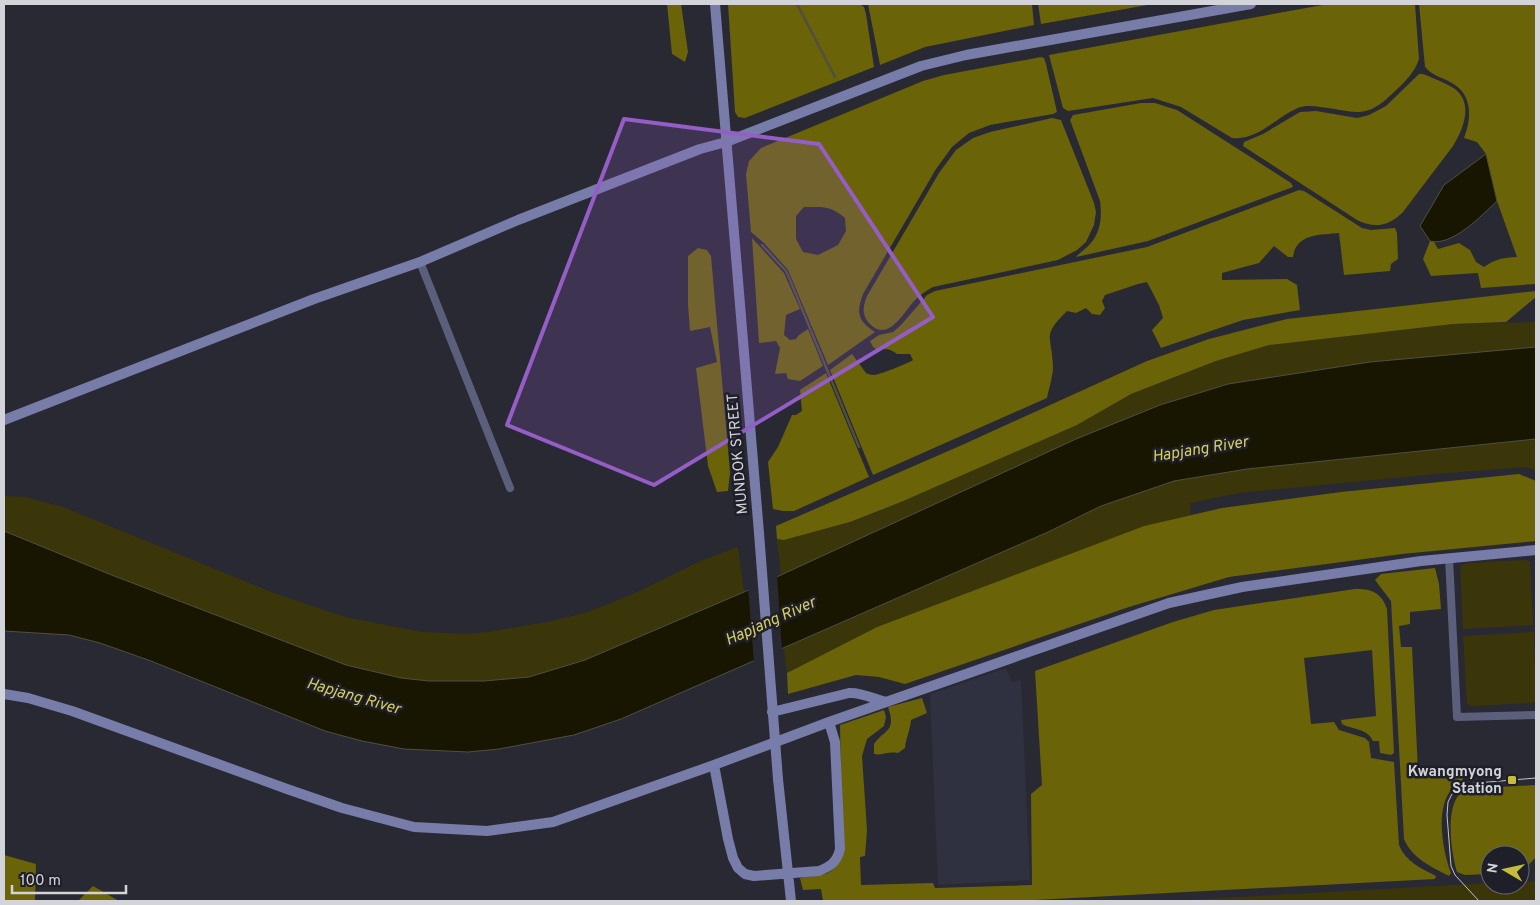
<svg xmlns="http://www.w3.org/2000/svg" width="1540" height="905" font-family="Overpass,sans-serif">
  <style>
    .built { fill: #303140 }
    .green { fill: #3a360a }
    .forest { fill: #6a6307; fill-rule: evenodd }
    .water { fill: #181600; stroke: #504f41 }
    .pier { fill: #282932 }
    .lines { fill: none; stroke-linecap: round; stroke-linejoin: round }
    .stream { stroke: #504f41; stroke-width: 2.5 }
    .street { stroke: #5c5f7b; stroke-width: 8 }
    .secondary { stroke: #787ca9; stroke-width: 10 }
    .tram { stroke: #c1c2c8; stroke-width: 1 }
    .secondary-bridge { stroke: #787ca9; stroke-width: 10 }
    .marked { fill: #955ec7; fill-opacity: 0.2; stroke: #955ec7; stroke-width: 4; stroke-linejoin: round }
    .poi-dot { fill: #c5bc3d; stroke: #1e1f28; stroke-width: 2 }
    .labels { text-anchor: middle; stroke-width: 5; stroke-linejoin: round; paint-order: stroke }
    .street-label { font-size: 15px; fill: #d3d4da; stroke: #1e1f28 }
    .poi-label { font-size: 15px; font-weight: bold; fill: #d3d4da; stroke: #1e1f28; text-anchor: end }
    .water-label { font-size: 16px; font-style: italic; fill: #d6ce60; stroke: #1e1f28 }
  </style>
  <rect width="100%" height="100%" fill="#282932"/>
  <path class="built" d="M1006,668L1012,682L1021,680L1030,880L938,885L930,694Z"/>
  <path class="green" d="M1536,322V347L1228,384L1160,405L1076,439L781,575L777,539L784,540L851,522L901,502L1077,425L1131,394L1216,361L1269,345L1453,324Z
    M1536,439V471L1526,467L1436,474L1239,493L1190,503L1191,515L1144,526L877,627L787,673L784,648L1048,532L1101,506L1174,481L1247,469Z
    M4,496L25,497L63,507L274,593L345,617L422,632L468,634L488,632L547,622L585,613L633,594L703,560L738,547L744,592L585,660L529,677L484,681H429L401,678L346,665L109,574L4,531Z
    M1525,560L1530,562L1533,625L1463,629L1460,566L1466,563Z
    M1534,632L1536,701L1531,703L1472,706L1467,704L1463,636Z
    M1536,881V901H1167L1490,883V885H1520V882Z"/>
  <path class="forest" d="M667,4H681L688,52L685,62L672,54Z
    M728,4H860L864,7L866,14L874,67L745,118L738,117L735,112Z
    M868,4H1032L1034,25L925,47L880,65Z
    M1038,4H1153L1041,24Z
    M1328,4H1415L1419,59C1415,72 1404,83 1394,92C1365,121 1356,111 1320,107C1313,106 1305,105 1298,108C1276,117 1258,141 1232,138L1181,107L1153,98L1068,111L1063,108L1049,55Z
    M1419,4H1536V284L1481,288L1478,273L1431,276L1423,259L1430,241L1434,242L1438,249L1459,243L1470,250L1476,262L1484,267C1497,258 1503,258 1517,257L1497,201L1486,154L1477,142L1464,138C1471,120 1473,97 1455,85C1446,78 1433,77 1425,67Z
    M1041,57L1044,58L1046,64L1057,112L1053,114L990,125L969,133L952,147L936,169L863,294C856,313 858,321 875,332L828,365L788,270L764,243L751,232L746,174L749,161L761,148L923,81L944,75ZM804,207C823,207 830,205 845,218L846,231L838,245L818,255L803,252L796,239V216Z
    M1419,74H1423C1433,78 1446,83 1455,89C1474,104 1463,130 1453,146L1403,212C1389,226 1375,229 1357,220L1243,146L1244,142L1263,134L1300,112L1316,111L1357,118L1369,115L1386,106Z
    M1141,103H1155L1177,110L1291,183L1293,187L1148,241L1076,257C1079,253 1086,249 1090,244C1101,232 1102,216 1100,201L1070,120L1073,115Z
    M1052,118L1061,120L1094,203L1096,212L1094,225L1086,242L1077,250L1058,260L933,287C926,291 920,295 914,301C904,312 888,343 870,324C861,315 863,306 867,296L939,173L956,150L973,138L990,132Z
    M1299,190L1304,191L1362,228L1371,230L1395,228L1397,233L1398,259L1391,264L1390,271L1344,275L1339,233C1321,235 1296,233 1293,257H1288L1274,246L1259,263L1222,273V280L1287,279L1297,285L1300,310L1243,320L1161,348L1152,330L1163,318L1159,305L1147,282L1138,284L1105,295L1102,301L1105,308L1100,315L1092,314L1086,308L1076,313L1067,311C1041,337 1052,334 1053,367C1053,376 1049,388 1047,398L873,475L830,370L852,354L866,373C868,374 871,375 874,375C879,375 909,363 913,360L910,354H897C891,349 885,348 877,350L873,347L870,341L879,335L893,332L901,325L927,295L935,291L1147,247Z
    M752,238L784,273L800,309L786,315L784,335L790,340L796,339L799,335L808,329L823,366L800,381L788,379L786,373L775,374L780,348L776,341L759,343Z
    M698,248L707,250L711,256L730,472L728,491L717,492L708,466L696,368L717,362L710,327L690,331L688,305V256Z
    M1536,291V297L1506,322L1453,324L1269,345L1216,361L1131,394L1077,425L901,502L850,522L784,540L777,539L776,526L962,445L1147,361L1209,339L1287,319Z
    M826,373L869,477L794,511H783L773,509L768,462L778,447L792,415H796L802,411L800,390Z
    M1519,474L1536,481V541L1402,554L1229,577L1129,607L905,684L879,677L856,675L788,694L787,673L877,627L1144,526L1222,508L1341,492Z
    M1435,568L1439,584L1441,609L1410,612V624L1399,626L1401,647H1412L1418,771L1463,768V780C1459,783 1454,786 1451,790C1435,810 1443,852 1451,873L1449,876C1431,867 1412,858 1404,839L1391,601L1375,580L1381,574Z
    M1355,589C1371,588 1382,593 1387,609L1394,753L1391,755L1380,753L1379,741H1373C1367,728 1353,730 1342,724L1341,720L1376,716L1372,650L1304,658L1311,724L1334,722L1339,730L1365,738L1369,742L1371,758L1394,762L1399,845C1406,862 1421,868 1436,876L1435,879L1015,901H823L821,889L803,890L800,878C823,874 834,878 842,853L840,725L884,710L886,717L884,726L867,739L862,756L867,830L865,856L860,857L861,885L933,883L935,888L1032,885L1031,794L1042,785L1035,671L1173,622L1214,610Z
    M922,698L927,713L911,720C910,731 906,738 905,748L898,753C888,751 880,756 874,754V744C884,729 897,732 888,707Z
    M1536,785V857L1520,874V855H1490V874L1465,875L1457,872C1451,852 1443,800 1466,789C1470,787 1478,788 1482,788C1500,787 1518,786 1536,785Z
    M4,855L36,864L35,901H4Z
    M93,886L119,901H78Z"/>
  <path class="water" d="M1486,154L1497,201C1482,215 1452,247 1430,241L1420,226L1444,185Z
    M1536,347V439L1247,469L1174,481L1101,506L1048,532L621,719L574,735L499,749L468,752L404,749L362,741L325,731L151,661L100,643L69,635L4,631V531L109,574L346,665L401,678L429,681H484L529,677L585,660L744,592L1076,439L1160,405L1228,384L1370,362Z"/>
  <path class="pier" d="M777,574L782,651L754,664L748,587Z"/>
  <g class="lines">
    <path class="stream" d="M797,4L835,77
      M762,245L786,271L790,280L859,447"/>
    <path class="street" d="M420,262L510,488
      M1449,558L1457,717L1536,715"/>
    <path class="secondary" d="M715,4L759,533
      M4,420L314,299L420,262L518,220L700,149L726,142L921,66L966,55L1251,4
      M4,694L28,698L72,711L287,789L342,808L414,827L487,831L553,822L714,765L829,722L1169,603L1242,587L1421,561L1536,550
      M772,712L849,693C861,692 874,699 886,702
      M714,765L728,839L733,858L738,868L745,874L754,876L819,871C831,866 837,862 840,849L835,742L829,722
      M778,779L791,901"/>
    <path class="tram" d="M1479,901L1455,875L1451,866L1447,815L1448,802L1452,794L1465,784L1536,778"/>
    <path class="secondary-bridge" d="M759,533L778,779"/>
  </g>
  <path class="marked" d="M624,119L819,144L933,317L654,485L507,425Z"/>
  <rect class="poi-dot" x="1507" y="775" width="10" height="10" rx="2.5"/>
  <g class="labels">
    <g class="street-label">
      <text transform="translate(737 454) rotate(-95)" y="5">MUNDOK STREET</text>
    </g>
    <g class="poi-label">
      <text x="1502" y="776">Kwangmyong<tspan x="1502" dy="17">Station</tspan></text>
    </g>
    <g class="water-label">
      <text transform="translate(1200 448) rotate(-9)" y="6">Hapjang River</text>
      <text transform="translate(770 620) rotate(-24)" y="6">Hapjang River</text>
      <text transform="translate(354 695) rotate(16)" y="6">Hapjang River</text>
    </g>
  </g>
  <rect width="1540" height="905" fill="none" stroke="#d3d4da" stroke-width="10"/>
  <g transform="translate(1505 870) rotate(279)"><circle r="24" fill="#1e1f28" stroke="#66676f"/>
  <path d="M0-4L9 19L0 12L-9 19Z" fill="#c5bc3d"/>
  <text y="-8" font-size="14" font-weight="bold" text-anchor="middle" fill="#d3d4da">N</text>
  </g>
  <path d="M12 885v8h114v-8" fill="none" stroke="#d3d4da" stroke-width="2.5"/>
  <text x="20" y="885" font-size="15" fill="#d3d4da" stroke="#1e1f28" stroke-width="4" paint-order="stroke">100 m</text>
</svg>
